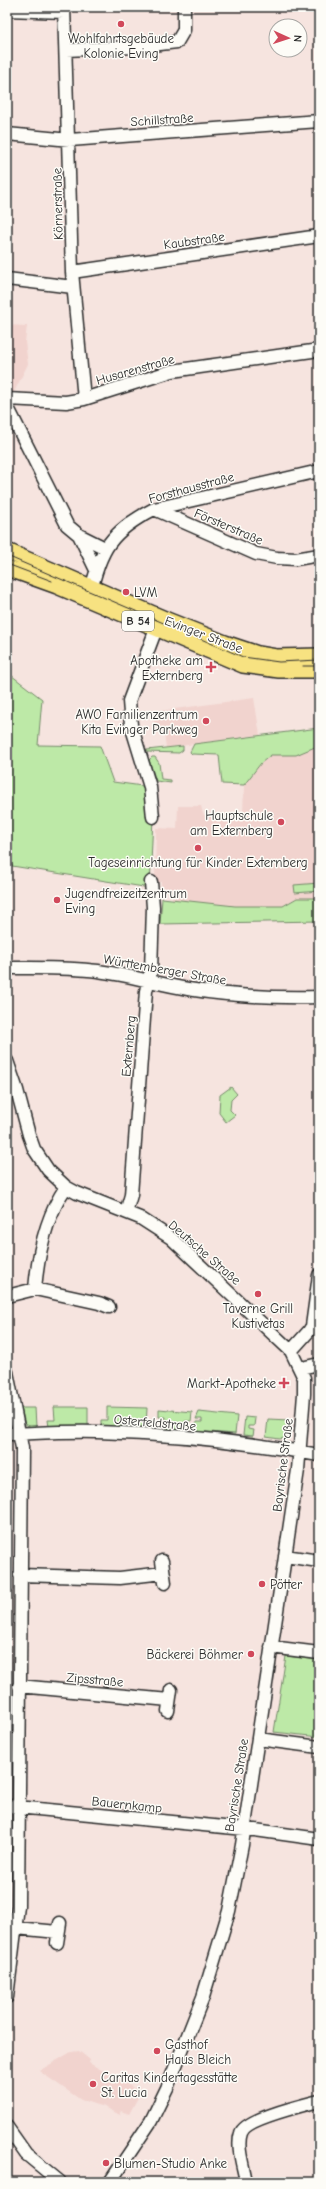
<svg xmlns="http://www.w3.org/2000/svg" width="326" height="2189" font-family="'Comic Neue',sans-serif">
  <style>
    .built { fill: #f1d3ce }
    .green { fill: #bde9a7; stroke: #748a69 }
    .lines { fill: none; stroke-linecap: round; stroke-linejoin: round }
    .minor-casing { stroke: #2b2b2b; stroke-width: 15 }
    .major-casing { stroke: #2b2b2b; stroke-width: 18 }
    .minor { stroke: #fdfcf7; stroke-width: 12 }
    .major { stroke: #f7e281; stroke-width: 15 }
    .tram { stroke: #2b2b2b; stroke-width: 1 }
    .poi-dot { fill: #d1495b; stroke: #fdfcf7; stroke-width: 1.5 }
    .labels { text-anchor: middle; stroke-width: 3; stroke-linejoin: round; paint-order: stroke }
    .shield { fill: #fdfcf7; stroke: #6a6a68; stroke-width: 1 }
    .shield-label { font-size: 12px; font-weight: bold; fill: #2b2b2b }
    .poi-label { font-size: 13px; fill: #2b2b2b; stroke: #fdfcf7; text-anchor: start }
    .street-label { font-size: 13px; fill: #2b2b2b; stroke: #fdfcf7 }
  </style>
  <rect width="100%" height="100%" fill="#f6e4df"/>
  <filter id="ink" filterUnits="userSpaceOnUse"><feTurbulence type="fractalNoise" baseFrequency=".025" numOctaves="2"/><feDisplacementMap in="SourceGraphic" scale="8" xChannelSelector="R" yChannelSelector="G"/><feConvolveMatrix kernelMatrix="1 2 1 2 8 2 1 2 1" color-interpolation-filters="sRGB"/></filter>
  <g filter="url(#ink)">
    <path class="built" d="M7,325L27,326L25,342L28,364L13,394L7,393Z
      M254,698L260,735L166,748L164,732L155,733L153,712Z
      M315,747H319V898H297L283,906H235L172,902V892H161V882H155L156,828L177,829L178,806H201L203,814L206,816H219V813L243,814L244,785L261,763L271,755H296Z
      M79,2051L90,2060L89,2063L141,2092L129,2114L122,2111L120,2115L105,2107L81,2100L39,2071L71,2052Z"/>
    <path class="green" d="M7,672L42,699L38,745L100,746L113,782L150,787L153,817L150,888L12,866L9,860H7Z
      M319,728V747H315L296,755H271L261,763L244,785L222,784L219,755L192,754L190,752L194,744Z
      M183,746V750L179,753L147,752V750Z
      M152,757H155L159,763L161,779L171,780V783L156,781L149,760Z
      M319,883V891L295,893L294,885Z
      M162,898L235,906H283L297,898H319V921L160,924Z
      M231,1087L237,1094L231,1100L230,1110L235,1115L226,1122L219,1113L220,1095Z
      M54,1407H88V1425L93,1426V1428L49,1427L48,1420H55Z
      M107,1407L147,1408L146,1428L152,1430L101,1428V1420H107Z
      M21,1408H35L36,1426L41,1427H31L25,1424Z
      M159,1409L192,1412L191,1421H185L184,1430L189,1431V1432L159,1430L165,1429V1417H159Z
      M199,1412L237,1416L235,1434L196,1431V1422H202V1419H196Z
      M245,1417L255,1418L254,1426H248V1429L254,1430L253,1436L243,1435Z
      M268,1419L289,1420L286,1438L280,1439L266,1437Z
      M286,1656L319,1660V1737L274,1732Z"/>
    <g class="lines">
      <g class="minor-casing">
        <path id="minor" d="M64,7L72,272L84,399
          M7,10L64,12
          M66,50L135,47L177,42L184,30V7
          M7,134L70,140L319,121
          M72,272L319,236
          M7,279L73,287
          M7,399L66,402L84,399L172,371L319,350
          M7,406L67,525L79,535L105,548
          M154,509L256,554L277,558L296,559L319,555
          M79,535L96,570
          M90,595C100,549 111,531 154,509L319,471
          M153,817L150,787L131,725L129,701L159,621
          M7,968C37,968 68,967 98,971C129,975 158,984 188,989C231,996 276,998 319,997
          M7,1061L17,1090L29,1135L34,1149L48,1170L66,1187L77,1193L140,1218L171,1238L291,1351L304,1378V1394L298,1470L242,1845L229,1911L203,1997L167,2088L151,2121L110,2182
          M126,1212L131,1195L146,991L151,971L153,907L151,882
          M35,1289C38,1254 46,1216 66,1187
          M7,1296L35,1289L99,1303L109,1307
          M291,1351L309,1331L312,1326L319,1275
          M301,1368L319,1364
          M7,1372L22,1448L18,1906L7,1997
          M7,1434C37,1433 68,1431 98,1432C172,1434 247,1442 319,1455
          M285,1556L319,1561
          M162,1561L165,1583
          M20,1575L120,1578L163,1573
          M271,1647L319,1653
          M19,1686L169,1700
          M168,1711L171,1690
          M258,1739L319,1747
          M7,1806L255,1830L319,1839
          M16,1928L58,1932
          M57,1943L60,1923
          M7,2127L26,2154L60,2182
          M246,2182C244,2168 236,2147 241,2133C245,2119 304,2105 319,2101"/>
      </g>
      <g class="major-casing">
        <path id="major" d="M7,551L167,620L225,643L258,654L276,657L319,656
          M7,568L57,586L243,665L279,670H319"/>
      </g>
      <use href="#minor" class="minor"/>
      <use href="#major" class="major"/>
      <path class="tram" d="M7,556L243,657L279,662L319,660
        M7,564L52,581
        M303,666H319"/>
    </g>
  </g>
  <g class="poi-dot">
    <circle cx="121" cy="24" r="4"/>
    <circle cx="126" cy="592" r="4"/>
    <path d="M209 661h4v4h4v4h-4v4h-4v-4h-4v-4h4z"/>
    <circle cx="206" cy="721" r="4"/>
    <circle cx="281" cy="822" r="4"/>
    <circle cx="198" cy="848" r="4"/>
    <circle cx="57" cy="900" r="4"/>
    <circle cx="258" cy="1294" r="4"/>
    <path d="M282 1377h4v4h4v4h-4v4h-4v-4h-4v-4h4z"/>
    <circle cx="262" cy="1584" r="4"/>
    <circle cx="251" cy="1654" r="4"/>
    <circle cx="157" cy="2051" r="4"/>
    <circle cx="93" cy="2084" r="4"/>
    <circle cx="106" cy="2163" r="4"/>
  </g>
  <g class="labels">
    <rect class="shield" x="122" y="611" width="32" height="20" rx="3"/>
    <g class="shield-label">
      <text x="138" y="625">B 54</text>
    </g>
    <g class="poi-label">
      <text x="121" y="43" text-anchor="middle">Wohlfahrtsgebäude<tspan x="121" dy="15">Kolonie Eving</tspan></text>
      <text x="134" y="597">LVM</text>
      <text x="203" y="665" text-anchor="end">Apotheke am<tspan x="203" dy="15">Externberg</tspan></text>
      <text x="198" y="719" text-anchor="end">AWO Familienzentrum<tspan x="198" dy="15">Kita Evinger Parkweg</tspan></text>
      <text x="273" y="820" text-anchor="end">Hauptschule<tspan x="273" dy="15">am Externberg</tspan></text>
      <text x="198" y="867" text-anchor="middle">Tageseinrichtung für Kinder Externberg</text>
      <text x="65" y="898">Jugendfreizeitzentrum<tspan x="65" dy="15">Eving</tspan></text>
      <text x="258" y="1313" text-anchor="middle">Taverne Grill<tspan x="258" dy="15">Kustivetas</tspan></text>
      <text x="276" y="1388" text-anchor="end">Markt-Apotheke</text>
      <text x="270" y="1589">Pötter</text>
      <text x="243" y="1659" text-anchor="end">Bäckerei Böhmer</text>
      <text x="165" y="2049">Gasthof<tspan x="165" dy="15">Haus Bleich</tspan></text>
      <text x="101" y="2082">Caritas Kindertagesstätte<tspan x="101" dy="15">St. Lucia</tspan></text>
      <text x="114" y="2168">Blumen-Studio Anke</text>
    </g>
    <g class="street-label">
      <text transform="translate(162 119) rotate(-4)" y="5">Schillstraße</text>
      <text transform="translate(57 204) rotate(-91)" y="5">Körnerstraße</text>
      <text transform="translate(194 240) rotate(-8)" y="5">Kaubstraße</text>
      <text transform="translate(135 369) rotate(-16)" y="5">Husarenstraße</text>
      <text transform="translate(191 487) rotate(-15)" y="5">Forsthausstraße</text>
      <text transform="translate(229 526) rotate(23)" y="5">Försterstraße</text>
      <text transform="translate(204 634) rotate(21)" y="5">Evinger Straße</text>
      <text transform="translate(165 969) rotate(10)" y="5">Württemberger Straße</text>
      <text transform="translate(128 1046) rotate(-85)" y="5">Externberg</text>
      <text transform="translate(205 1252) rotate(41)" y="5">Deutsche Straße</text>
      <text transform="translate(155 1422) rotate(5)" y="5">Osterfeldstraße</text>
      <text transform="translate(282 1465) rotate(-83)" y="5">Bayrische Straße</text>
      <text transform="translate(95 1679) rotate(5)" y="5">Zipsstraße</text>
      <text transform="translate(236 1785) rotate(-81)" y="5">Bayrische Straße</text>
      <text transform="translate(127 1804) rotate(6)" y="5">Bauernkamp</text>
    </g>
  </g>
  <rect width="326" height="2189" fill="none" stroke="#fdfcf7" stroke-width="24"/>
  <rect x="12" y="12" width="302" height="2165" fill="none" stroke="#2b2b2b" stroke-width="1.5" filter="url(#ink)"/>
  <g transform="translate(288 38) rotate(93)"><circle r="19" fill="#fdfcf7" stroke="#a9a8a5"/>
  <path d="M0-3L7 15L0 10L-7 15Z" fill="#d1495b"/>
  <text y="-6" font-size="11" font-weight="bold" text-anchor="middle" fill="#2b2b2b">N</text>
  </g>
</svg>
